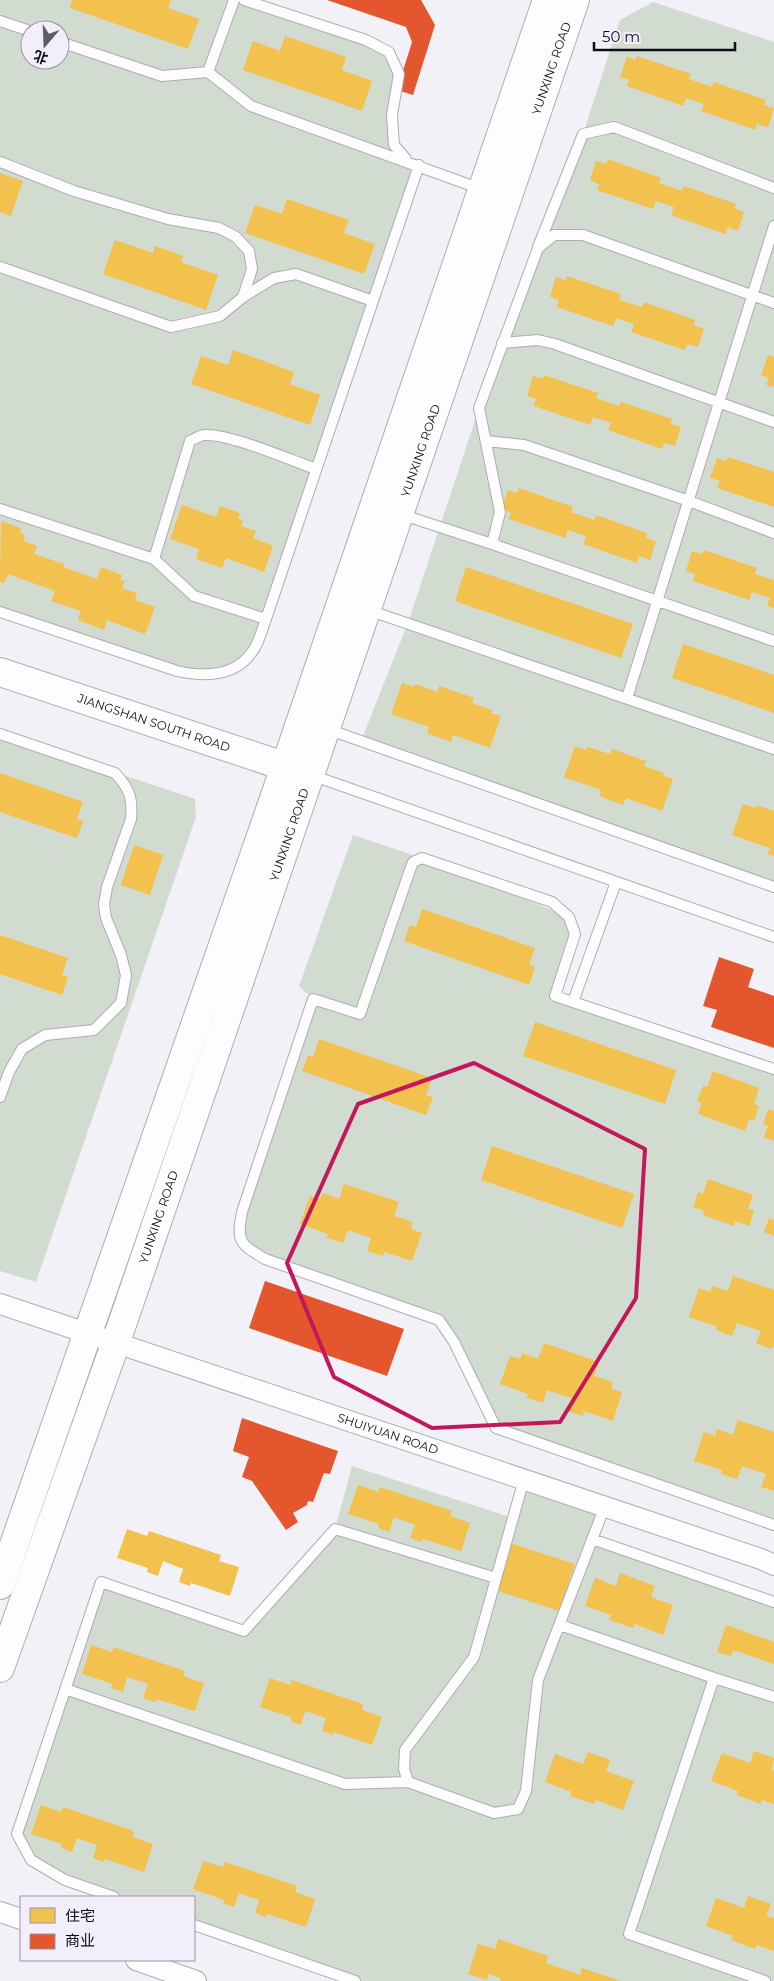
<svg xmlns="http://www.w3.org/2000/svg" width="774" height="1981" font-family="Montserrat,'Noto Sans SC',sans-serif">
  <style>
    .green { fill: #d1dbcf; fill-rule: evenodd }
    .homes { fill: #f2c14e }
    .shops { fill: #e4572e }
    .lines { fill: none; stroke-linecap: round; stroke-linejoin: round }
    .lane-casing { stroke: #aeabb4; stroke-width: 12 }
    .street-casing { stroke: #aeabb4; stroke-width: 22 }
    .secondary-casing { stroke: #aeabb4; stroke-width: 30 }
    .lane { stroke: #fdfdfe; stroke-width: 10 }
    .street { stroke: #fdfdfe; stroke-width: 20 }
    .secondary { stroke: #fdfdfe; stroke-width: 28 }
    .marked { fill: none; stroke: #c2185b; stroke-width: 4; stroke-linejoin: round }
    .labels { text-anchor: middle; stroke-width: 5; stroke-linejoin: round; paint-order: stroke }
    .street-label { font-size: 12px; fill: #100c17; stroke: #f2eefb }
  </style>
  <rect width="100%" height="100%" fill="#f3f1f8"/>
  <path class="green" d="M0,0H244L389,52L399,74L394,145L419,165L252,653L229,672L198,676L0,612ZM30,30H60V60H30Z
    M653,2L774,42V887L361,741L408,623L479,408L583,134L620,20Z
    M0,734L195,799L196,817L36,1282L0,1271Z
    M353,835L422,858L569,917L575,934L556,996L774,1069V1525L496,1428L439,1320L243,1246L242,1212L313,999L299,986Z
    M352,1466L513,1518L524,1479L605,1506L592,1539L774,1602V1981H357L194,1925V1897H115L31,1860L17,1834L101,1582L244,1631L335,1529Z"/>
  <path class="homes" d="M72,0H171L168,8L199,19L188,49L70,8Z
    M285,36L346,57L342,70L372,81L362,111L243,70L253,41L280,51Z
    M637,56L691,74L689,79L712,87L714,82L766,100L764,105L774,108L768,127L757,124L755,130L701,111L704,104L686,98L683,106L627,86L629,80L620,77L627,57L636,60Z
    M608,159L661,178L659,183L682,191L684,186L736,204L734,208L744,212L738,231L728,227L725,234L671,215L674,207L656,201L653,209L597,190L599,184L590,180L596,161L606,164Z
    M0,173L23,181L11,216L0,212Z
    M287,199L349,220L344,233L375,244L364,274L245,233L255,205L282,214Z
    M115,240L153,253L155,246L183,256L181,262L218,275L206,310L103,274Z
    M567,276L621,294L619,300L642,307L644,302L695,320L694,325L704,329L698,347L687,344L685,350L631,332L634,324L616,318L613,326L557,307L559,300L550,297L556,277L566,281Z
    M233,350L294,372L290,384L320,395L310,425L191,384L201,356L228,365Z
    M768,355L774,357V387L766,385L769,378L761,375Z
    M544,375L598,393L596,398L619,406L621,402L672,419L671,424L681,427L675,446L664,443L662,449L608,430L611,423L593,417L590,425L534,406L536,399L527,396L533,376L543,379Z
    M728,457L774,472V507L717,488L720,481L710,478L717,458L726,461Z
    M519,488L573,507L571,512L594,520L596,515L647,533L646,538L656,541L650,560L639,556L637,563L583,544L586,536L568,530L565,538L509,519L511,513L501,509L508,490L517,493Z
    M182,505L216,517L220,506L240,513L238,518L243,520L241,526L256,531L253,538L273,546L264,572L226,558L222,568L196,559L199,549L170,539Z
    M1,521L21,528L20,533L25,535L23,541L37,546L34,554L64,564L63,567L97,579L101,567L122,575L120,580L125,581L122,588L137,593L135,600L155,607L145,634L107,620L104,630L78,620L81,611L51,601L55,591L8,574L4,583L0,582Z
    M704,550L757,568L755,574L774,580V608L767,606L770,598L752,592L749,600L693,581L695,574L686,571L692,551L702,554Z
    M466,567L633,624L621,658L455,601Z
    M683,644L774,675V713L672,678Z
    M402,683L414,687L415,684L437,692L439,686L474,698L472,703L492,710L491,713L501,716L490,748L453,735L451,742L427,733L429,727L391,714Z
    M575,746L586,750L588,747L610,754L612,749L646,761L644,766L664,773L663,776L673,779L662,811L626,798L623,805L599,796L601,790L564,777Z
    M0,773L83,802L77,819L83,821L77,838L0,812Z
    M743,804L755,808L756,805L774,811V856L767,854L770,848L732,835Z
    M134,845L163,855L150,895L121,885Z
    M422,909L535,948L529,965L535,967L529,985L404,941L410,925L416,927Z
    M0,935L68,958L62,975L68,977L62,995L0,974Z
    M535,1022L676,1070L665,1104L523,1056Z
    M319,1039L432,1078L426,1095L433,1097L426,1115L302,1071L308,1055L313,1057Z
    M713,1071L759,1088L754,1104L759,1106L754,1121L749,1119L745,1131L698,1114L702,1103L697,1101L703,1086L707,1087Z
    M768,1109L774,1111V1141L764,1137L768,1126L763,1124Z
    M492,1146L634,1194L622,1228L481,1180Z
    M708,1179L753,1195L748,1209L754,1211L749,1226L735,1221L734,1226L703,1215L704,1211L693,1207L698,1192L703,1194Z
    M344,1184L399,1202L394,1216L413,1222L411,1229L422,1233L412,1261L384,1252L383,1256L367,1251L371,1238L348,1230L343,1243L327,1238L328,1234L300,1224L310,1196L320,1199L323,1193L339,1199Z
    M769,1218L774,1220V1236L764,1232Z
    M733,1276L774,1290V1344L772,1349L756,1343L761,1331L737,1323L732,1336L716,1330L718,1327L689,1317L699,1288L710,1292L712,1286L728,1291Z
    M544,1343L599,1362L594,1376L613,1382L611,1389L622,1392L613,1421L584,1411L583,1416L567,1411L571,1398L547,1390L543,1403L527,1398L528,1394L500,1384L510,1356L520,1359L522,1353L538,1359Z
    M738,1420L774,1432V1491L761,1487L766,1474L742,1466L737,1479L721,1474L722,1470L694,1461L704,1432L715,1436L717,1429L733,1435Z
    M358,1485L378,1492L380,1487L452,1511L450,1516L470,1523L461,1551L423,1539L421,1542L410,1538L415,1525L394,1517L389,1532L378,1528L379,1524L348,1514Z
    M127,1529L147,1536L149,1531L221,1555L219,1561L239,1567L230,1596L191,1583L190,1586L179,1582L183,1569L163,1561L158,1576L147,1572L148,1568L117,1558Z
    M510,1543L575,1564L559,1611L495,1590Z
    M620,1573L655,1586L651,1597L673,1605L663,1635L635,1624L633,1628L609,1620L611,1615L585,1606L595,1578L616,1586Z
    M726,1625L774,1642V1664L733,1650L731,1656L717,1652Z
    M91,1645L112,1652L113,1647L185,1671L183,1676L204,1683L195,1711L156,1699L155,1702L143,1698L148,1684L127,1677L123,1692L111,1688L113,1684L82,1674Z
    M270,1678L290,1685L292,1680L363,1704L362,1710L382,1717L372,1745L334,1732L333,1735L322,1731L326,1718L305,1711L301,1725L290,1721L291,1717L260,1707Z
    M754,1751L774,1758L772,1771H774V1804L762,1800L761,1804L737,1795L738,1791L711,1781L722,1753L750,1763Z
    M588,1752L610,1760L606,1771L634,1781L623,1810L596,1800L594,1804L570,1796L572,1792L545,1782L555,1754L583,1764Z
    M41,1805L61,1812L63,1807L134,1831L133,1837L153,1844L144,1872L105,1859L104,1862L93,1858L97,1845L77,1838L72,1852L61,1848L62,1844L31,1834Z
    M203,1861L223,1867L225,1862L297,1886L295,1892L315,1899L306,1927L267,1914L266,1917L255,1913L259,1900L239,1893L234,1907L223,1903L224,1900L193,1889Z
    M748,1896L771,1904L766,1916L774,1918V1951L757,1945L755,1949L731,1940L733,1936L706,1926L716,1898L744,1908Z
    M498,1939L548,1956L546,1963L580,1975L582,1968L621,1981H500L501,1978L489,1974L487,1980L468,1974L478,1944L495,1949Z"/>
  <path class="shops" d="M327,0H421L435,25L413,95L397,90L412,42L406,27Z
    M719,957L754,969L748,987L774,996V1048L711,1027L717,1010L703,1006Z
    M265,1281L404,1329L387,1376L249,1328Z
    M242,1418L338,1451L330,1474L324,1473L313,1502L308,1501L307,1505L293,1513L298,1522L286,1530L252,1481L242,1477L249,1457L233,1451Z"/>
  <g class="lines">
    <g class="lane-casing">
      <path id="lane" d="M244,0L366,40L389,52L399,74L392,115L394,145L406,159
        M0,21L30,31
        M60,42L162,76L208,72L251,106L481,189
        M208,72L234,0
        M0,162L74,191L168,219L219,228L236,237L249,251L252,269L243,297
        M538,247L583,134L614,127L774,188
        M0,267L171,327L220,316L243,297L274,278L296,274L373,301L266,619L194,596L154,559L0,509
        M373,301L419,165
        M502,343L538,340L555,344L774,422
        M486,441L524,445L689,501L774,533
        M400,514L492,544L500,512L479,408L538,248L554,235H583L774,303
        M492,544L774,641
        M154,559L190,441C195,439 200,435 204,435C229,433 290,460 316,469
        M368,610L774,749
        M0,612L177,671C203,677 235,677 252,652C259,644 262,629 266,619
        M627,698L774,226
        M327,729L774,887
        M0,734L115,773C129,788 133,798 131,819L107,887L104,904L106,918L121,955L126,975L121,1003L94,1030L45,1035L22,1049L9,1072L0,1097
        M311,775L774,937
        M573,1002L616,882
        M774,1069L555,996L575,934L569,917L552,902L422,858L413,862L410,870L360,1014L313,999L242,1212C236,1242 240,1244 265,1259L439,1320L454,1342L496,1428L774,1525
        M524,1479L474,1657L405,1750L404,1769L408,1782L494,1813L518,1809L526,1791L538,1680L605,1506
        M592,1539L774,1602
        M560,1625L714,1678L629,1934L765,1981
        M714,1678L774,1697
        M65,1689L345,1784L408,1782
        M114,1897L65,1880L31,1860L17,1834L101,1582L244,1631L335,1529L496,1578
        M194,1925L355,1981"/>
    </g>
    <g class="street-casing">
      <g id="street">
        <path id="s1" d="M0,1304L761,1559L774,1565"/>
        <path d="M0,1912L21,1919"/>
        <path d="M136,1960L196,1981"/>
      </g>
    </g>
    <g class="secondary-casing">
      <g id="secondary">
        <path id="s2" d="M0,672L302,772"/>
        <path d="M0,1585L285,767L547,0"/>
        <path id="s3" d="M0,1668L116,1342L575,0"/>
      </g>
    </g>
    <use href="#lane" class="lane"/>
    <use href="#street" class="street"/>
    <use href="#secondary" class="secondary"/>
  </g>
  <path class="marked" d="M474,1063L645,1149L636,1298L560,1422L432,1428L334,1377L287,1263L358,1104Z"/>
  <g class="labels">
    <g class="street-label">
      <text dy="4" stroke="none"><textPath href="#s3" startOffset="1692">YUNXING ROAD</textPath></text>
      <text dy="4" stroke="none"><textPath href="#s3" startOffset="1288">YUNXING ROAD</textPath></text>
      <text dy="4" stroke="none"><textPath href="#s2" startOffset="162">JIANGSHAN SOUTH ROAD</textPath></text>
      <text dy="4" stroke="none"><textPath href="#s3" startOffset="882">YUNXING ROAD</textPath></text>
      <text dy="4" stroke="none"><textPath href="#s3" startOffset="478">YUNXING ROAD</textPath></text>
      <text dy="4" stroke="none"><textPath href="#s1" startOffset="409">SHUIYUAN ROAD</textPath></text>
    </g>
  </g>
  <rect x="20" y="1896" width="175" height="65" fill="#f2eefb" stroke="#9894a0"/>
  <rect x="30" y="1908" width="25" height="15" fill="#f2c14e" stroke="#9894a0"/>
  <text x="65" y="1921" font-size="15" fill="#100c17">住宅</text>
  <rect x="30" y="1934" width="25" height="15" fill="#e4572e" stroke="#9894a0"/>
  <text x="65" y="1946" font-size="15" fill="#100c17">商业</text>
  <g transform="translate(45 45) rotate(199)"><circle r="24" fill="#f2eefb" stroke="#9894a0"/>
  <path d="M0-4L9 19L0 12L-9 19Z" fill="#5f5c66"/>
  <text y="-8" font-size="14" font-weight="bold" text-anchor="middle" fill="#100c17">北</text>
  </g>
  <path d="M594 42v8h141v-8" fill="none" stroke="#100c17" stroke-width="2.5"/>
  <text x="602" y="42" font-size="15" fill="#100c17" stroke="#f2eefb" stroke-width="4" paint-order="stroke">50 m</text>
</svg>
